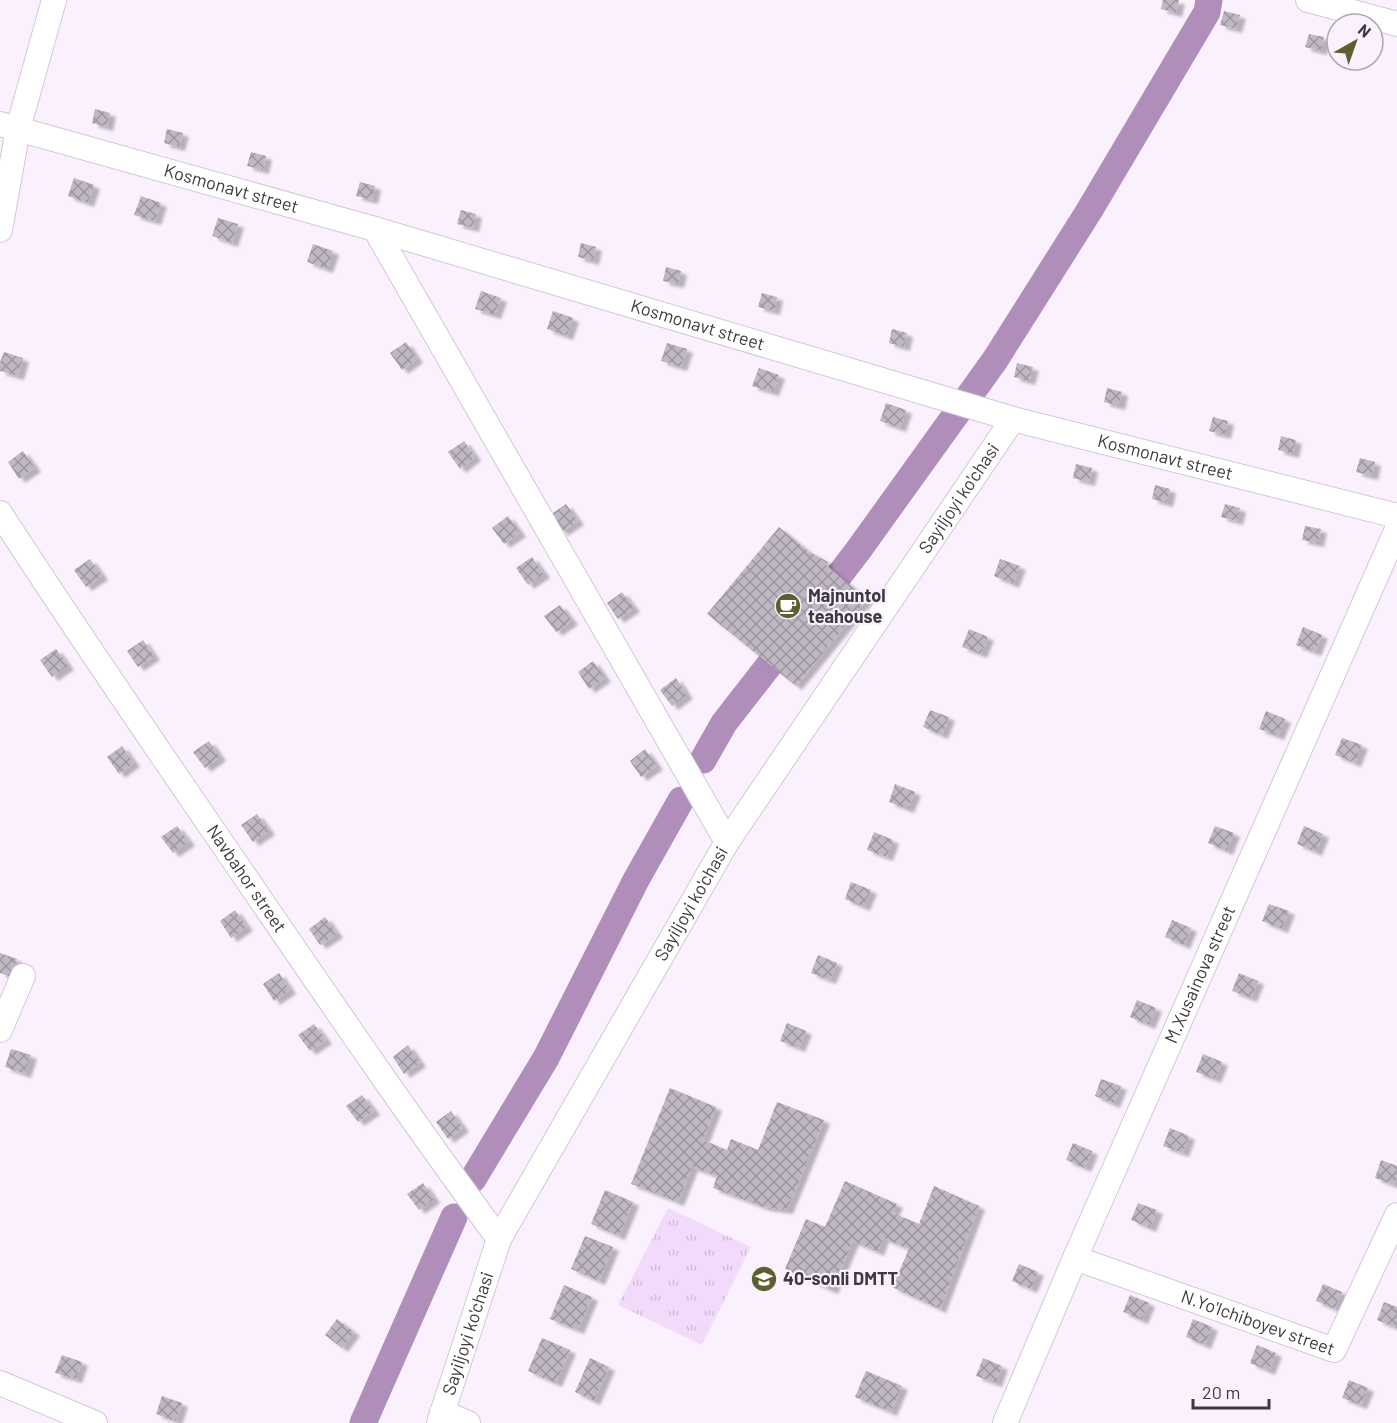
<svg xmlns="http://www.w3.org/2000/svg" width="1397" height="1423" font-family="Barlow,sans-serif">
  <style>
    .grass { fill: url(#grass-tufts) }
    .lines { fill: none; stroke-linecap: round; stroke-linejoin: round }
    .canal { stroke: #af8fba; stroke-width: 27 }
    .building { fill: url(#building-cross-hatch); filter: url(#shadow) }
    .street-casing { stroke: #d2c9d6; stroke-width: 26 }
    .street { stroke: #fff; stroke-width: 24 }
    .labels { text-anchor: middle; stroke-width: 4.5; stroke-linejoin: round; paint-order: stroke }
    .street-label { font-size: 18px; fill: #3d393e; stroke: #faf0fe }
    .poi-label { font-size: 18px; font-weight: bold; fill: #3d393e; stroke: #faf0fe; text-anchor: start }
  </style>
  <defs>
    <pattern id="grass-tufts" width="24" height="20" patternUnits="userSpaceOnUse" patternTransform="scale(1.5)"><rect width="24" height="20" fill="#f2dbfa"/><path d="M3 7l-1-3M5 7V3M7 7l1-3M15 17l-1-3M17 17v-4M19 17l1-3" fill="none" stroke="#d0bdd7"/></pattern>
    <pattern id="building-cross-hatch" width="8" height="8" patternUnits="userSpaceOnUse" patternTransform="scale(1.5)"><rect width="8" height="8" fill="#c0b7c4"/><path d="M0 0l8 8M0 8l8-8" fill="none" stroke="#9d96a1"/></pattern>
    <filter id="shadow"><feDropShadow dx="6" dy="4" stdDeviation="1.5" flood-color="#0004"/></filter>
  </defs>
  <rect width="100%" height="100%" fill="#faf0fe"/>
  <path class="grass" d="M668,1208L751,1247L702,1345L618,1305Z"/>
  <g class="lines">
    <path class="canal" d="M817,604L857,552L995,360L1089,211L1207,12L1209,0
      M703,760L724,723L791,637
      M473,1179L546,1058L636,880L681,800
      M363,1423L454,1217"/>
  </g>
  <path class="building" d="M1163,0H1179L1176,13L1161,9Z
    M1224,11L1240,15L1236,29L1220,25Z
    M1309,34L1324,37L1321,51L1305,47Z
    M95,109L110,113L107,127L92,123Z
    M167,129L183,133L179,147L164,143Z
    M251,152L266,156L263,170L247,166Z
    M74,178L94,185L88,203L68,196Z
    M360,182L375,186L372,200L356,196Z
    M141,196L161,203L155,221L134,215Z
    M461,210L476,214L473,228L457,224Z
    M218,218L238,224L232,243L212,236Z
    M581,243L596,247L593,261L578,257Z
    M313,244L333,251L327,269L307,262Z
    M666,267L681,271L678,284L663,281Z
    M481,291L501,298L495,315L475,309Z
    M762,293L777,297L774,311L758,307Z
    M553,311L573,318L567,336L547,329Z
    M892,329L907,333L904,347L889,343Z
    M406,342L417,359L402,370L390,353Z
    M667,343L687,349L681,367L661,361Z
    M4,352L23,358L18,376L0,371V362Z
    M1017,363L1033,367L1029,381L1014,377Z
    M759,368L779,375L773,392L752,386Z
    M1107,388L1122,392L1119,406L1104,402Z
    M886,403L906,410L900,428L880,421Z
    M1213,417L1228,421L1225,435L1209,431Z
    M1281,436L1296,440L1293,454L1278,450Z
    M464,441L475,457L460,469L448,452Z
    M23,451L35,468L19,479L8,462Z
    M1360,458L1375,462L1372,476L1356,472Z
    M1076,464L1092,468L1089,482L1073,478Z
    M1155,485L1170,489L1167,503L1152,499Z
    M566,504L578,521L562,532L550,515Z
    M1225,504L1240,508L1237,521L1221,517Z
    M508,516L520,533L504,544L492,528Z
    M1305,526L1321,529L1318,543L1302,540Z
    M779,527L808,551L828,562L826,565L867,599L796,686L707,614Z
    M532,557L544,574L528,585L516,568Z
    M90,559L102,576L86,587L74,570Z
    M1000,559L1020,566L1013,584L994,576Z
    M622,592L634,608L618,619L607,603Z
    M560,605L572,621L556,632L544,616Z
    M1303,627L1322,635L1315,652L1296,645Z
    M969,629L988,637L981,654L962,647Z
    M143,640L154,656L138,667L127,651Z
    M56,649L68,666L52,677L40,660Z
    M593,661L605,678L589,689L578,672Z
    M676,678L687,695L672,706L660,690Z
    M930,710L949,717L942,735L923,727Z
    M1266,711L1285,719L1278,736L1259,729Z
    M1342,738L1362,745L1355,763L1335,755Z
    M209,741L220,757L205,768L193,752Z
    M122,746L134,763L119,774L107,757Z
    M645,749L657,766L641,777L630,761Z
    M895,784L915,792L908,809L889,802Z
    M257,814L269,831L253,842L241,825Z
    M177,826L189,842L173,853L161,837Z
    M1215,826L1234,833L1227,851L1208,843Z
    M1304,826L1323,834L1316,852L1297,844Z
    M874,832L893,840L887,857L867,850Z
    M851,882L871,890L864,907L845,899Z
    M1269,904L1289,911L1282,929L1262,921Z
    M235,910L247,927L231,938L220,921Z
    M325,917L337,934L320,945L309,929Z
    M1172,920L1191,928L1184,945L1165,937Z
    M0,953L17,959L11,977L0,973Z
    M818,955L837,963L830,980L811,973Z
    M279,973L290,990L274,1001L263,984Z
    M1239,973L1258,981L1251,998L1232,991Z
    M1137,1000L1156,1008L1149,1025L1130,1017Z
    M787,1023L806,1031L799,1048L780,1041Z
    M314,1024L326,1040L310,1051L298,1035Z
    M408,1045L420,1063L404,1074L393,1057Z
    M11,1049L31,1055L25,1074L5,1067Z
    M1203,1054L1222,1062L1215,1079L1196,1072Z
    M1101,1079L1121,1086L1114,1104L1095,1096Z
    M670,1088L716,1107L703,1140L727,1150L731,1139L758,1150L777,1102L824,1120L787,1210L764,1207L713,1188L717,1176L692,1167L678,1202L631,1184Z
    M362,1095L374,1111L358,1122L346,1106Z
    M451,1111L463,1128L448,1139L436,1122Z
    M1170,1128L1189,1136L1183,1153L1163,1146Z
    M1073,1143L1092,1151L1085,1168L1066,1160Z
    M1381,1160L1397,1166V1177L1394,1185L1375,1178Z
    M845,1181L897,1204L893,1213L919,1224L934,1186L979,1206L940,1309L892,1287L909,1249L883,1238L878,1252L853,1241L832,1290L785,1269L806,1219L825,1227Z
    M423,1183L434,1199L419,1210L407,1194Z
    M605,1190L633,1202L619,1236L591,1224Z
    M1138,1203L1157,1210L1150,1228L1131,1220Z
    M585,1236L613,1247L599,1281L571,1269Z
    M1019,1264L1038,1272L1031,1289L1012,1281Z
    M1323,1284L1342,1292L1335,1309L1316,1301Z
    M564,1285L592,1297L578,1330L550,1319Z
    M1130,1295L1149,1303L1142,1320L1123,1312Z
    M1384,1302L1397,1307V1328L1377,1320Z
    M337,1319L354,1332L342,1348L325,1335Z
    M1193,1319L1212,1327L1205,1345L1186,1337Z
    M542,1338L570,1350L556,1383L528,1371Z
    M1257,1345L1276,1353L1269,1371L1250,1363Z
    M62,1355L82,1362L76,1379L55,1373Z
    M590,1358L609,1367L594,1401L575,1392Z
    M983,1358L1002,1366L996,1383L976,1376Z
    M866,1371L902,1386L891,1412L855,1397Z
    M1349,1380L1368,1388L1361,1405L1342,1398Z
    M162,1396L182,1403L176,1421L156,1414Z"/>
  <g class="lines">
    <g class="street-casing">
      <g id="street">
        <path d="M1308,0L1397,24"/>
        <path id="s1" d="M0,124L375,229L1013,419L1397,516"/>
        <path d="M375,229L727,842"/>
        <path d="M0,230L18,129L54,0"/>
        <path id="s2" d="M0,513C69,620 141,725 213,830C307,967 400,1105 499,1239"/>
        <path d="M0,1030L23,976"/>
        <path id="s3" d="M1075,1258L1334,1350L1397,1215"/>
        <path d="M0,1383L95,1423"/>
        <path d="M442,1412L468,1423"/>
        <path id="s4" d="M439,1423L499,1239L727,842L1013,419"/>
        <path id="s5" d="M1005,1423L1075,1258L1397,529"/>
      </g>
    </g>
    <use href="#street" class="street"/>
  </g>
  <defs>
    <g id="cafe-disc" transform="scale(1.35)"><circle r="9.5" fill="#5c602e" stroke="#faf0fe"/><path d="M-5.5-4.5H6V0H3Q3 3.5 0 3.5H-2.5Q-5.5 3.5-5.5 0ZM3-3.2v2h1.7v-2ZM-6 4.5H4V6H-6Z" fill="#fff"/></g>
    <g id="school-disc" transform="scale(1.35)"><circle r="9.5" fill="#5c602e" stroke="#faf0fe"/><path d="M0-5L7-2L0 1L-7-2ZM-4 1L0 2.5L4 1V4Q0 6-4 4Z" fill="#fff"/></g>
  </defs>
  <g fill-rule="evenodd">
    <use href="#cafe-disc" x="788" y="606"/>
    <use href="#school-disc" x="764" y="1279"/>
  </g>
  <g class="labels">
    <g class="street-label">
      <text dy="6" stroke="none"><textPath href="#s1" startOffset="240">Kosmonavt street</textPath></text>
      <text dy="6" stroke="none"><textPath href="#s1" startOffset="726">Kosmonavt street</textPath></text>
      <text dy="6" stroke="none"><textPath href="#s1" startOffset="1212">Kosmonavt street</textPath></text>
      <text dy="6" stroke="none"><textPath href="#s4" startOffset="1066">Sayiljoyi ko'chasi</textPath></text>
      <text dy="6" stroke="none"><textPath href="#s2" startOffset="441">Navbahor street</textPath></text>
      <text dy="6" stroke="none"><textPath href="#s4" startOffset="580">Sayiljoyi ko'chasi</textPath></text>
      <text dy="6" stroke="none"><textPath href="#s5" startOffset="489">M.Xusainova street</textPath></text>
      <text dy="6" stroke="none"><textPath href="#s3" startOffset="194">N.Yo'lchiboyev street</textPath></text>
      <text dy="6" stroke="none"><textPath href="#s4" startOffset="94">Sayiljoyi ko'chasi</textPath></text>
    </g>
    <g class="poi-label">
      <text x="808" y="602">Majnuntol<tspan x="808" dy="21">teahouse</tspan></text>
      <text x="783" y="1285">40-sonli DMTT</text>
    </g>
  </g>
  <g transform="translate(1355 42) rotate(40)"><circle r="28" fill="#faf0fe" stroke="#aea7b1" stroke-width="1.5"/>
  <path d="M0-4.5L10 22L0 15L-10 22Z" fill="#5c602e"/>
  <text y="-9" font-size="16" font-weight="bold" text-anchor="middle" fill="#3d393e">N</text>
  </g>
  <path d="M1193 1399v9h76v-9" fill="none" stroke="#3d393e" stroke-width="3"/>
  <text x="1202" y="1399" font-size="18" fill="#3d393e" stroke="#faf0fe" stroke-width="4.5" paint-order="stroke">20 m</text>
</svg>
